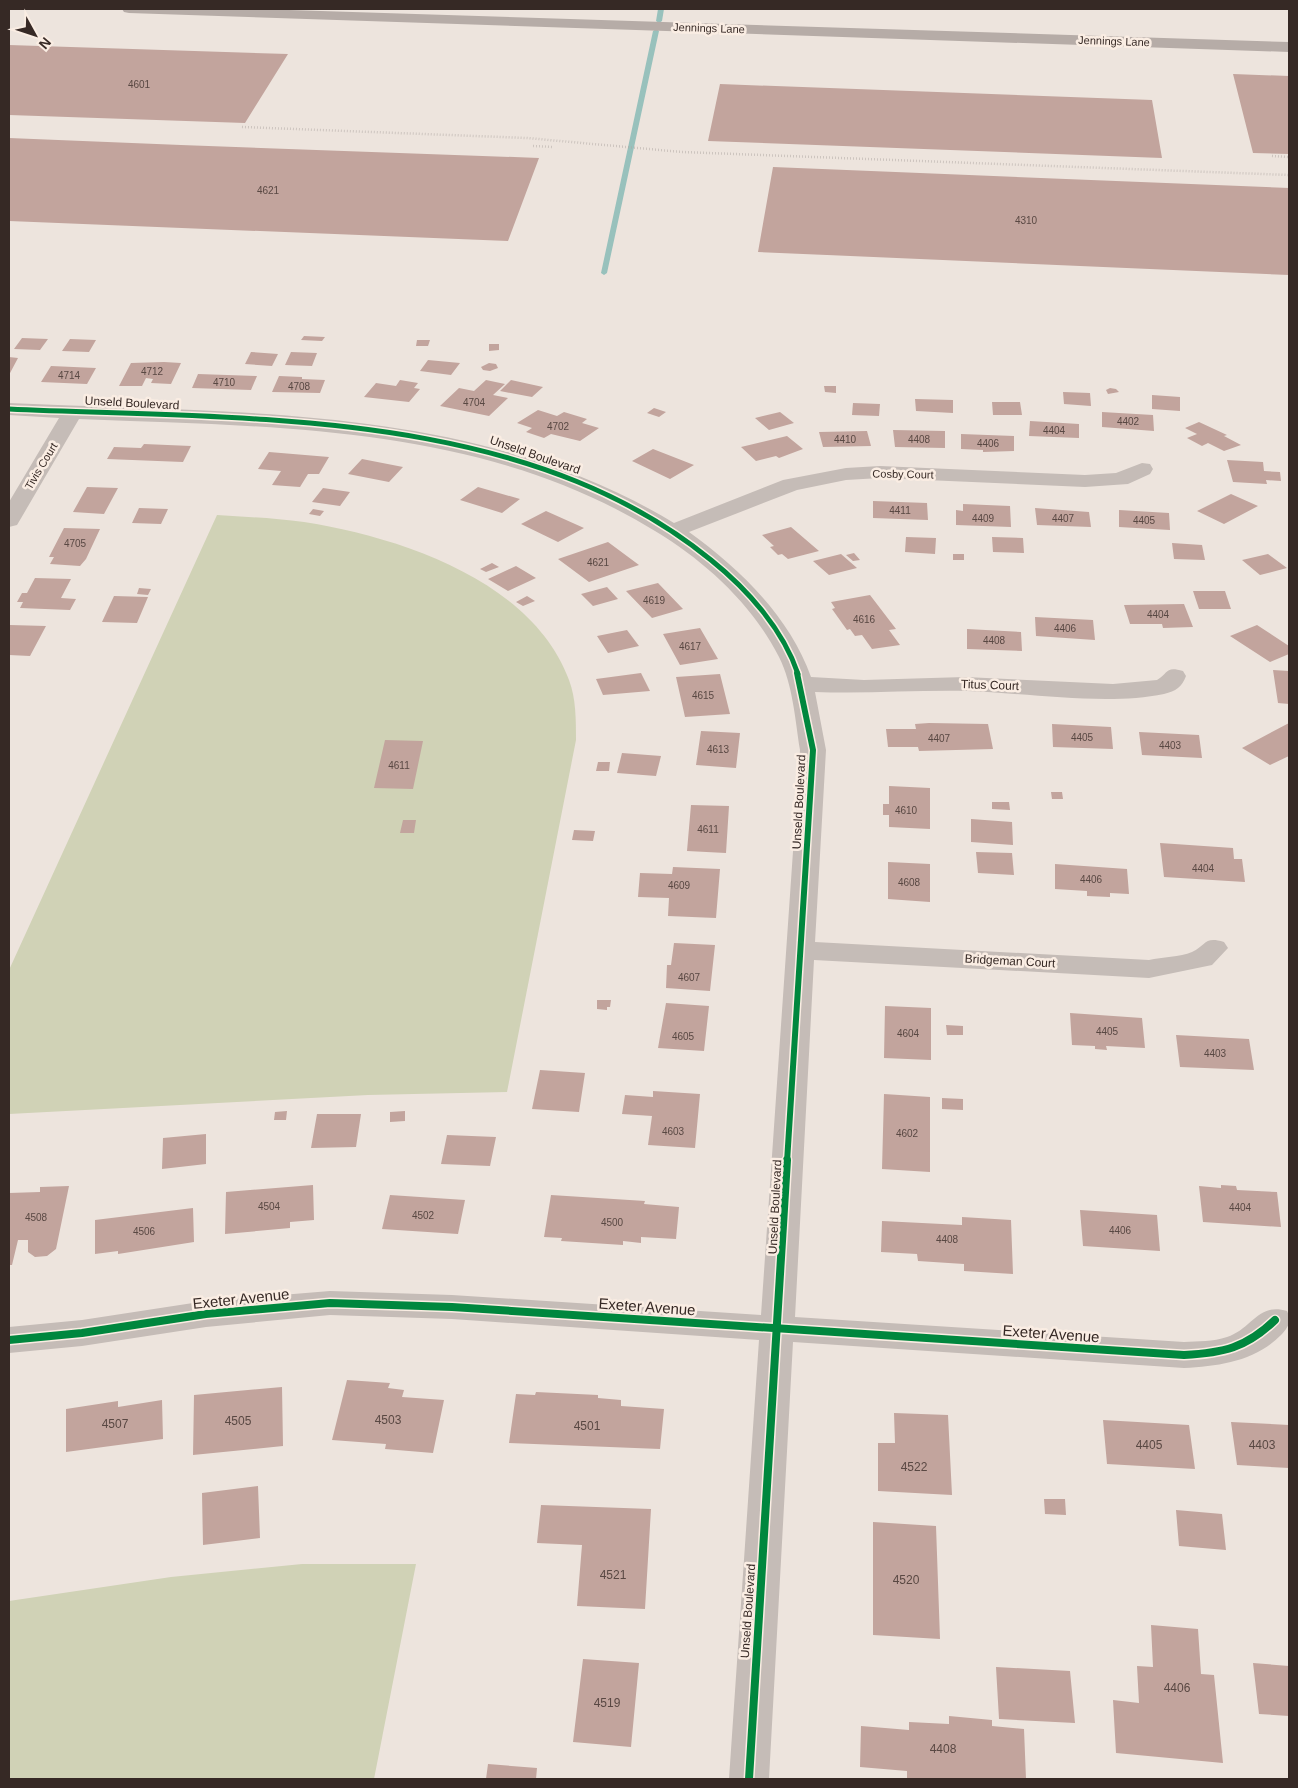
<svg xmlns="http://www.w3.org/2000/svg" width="1298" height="1788" font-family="Arial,sans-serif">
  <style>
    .green { fill: #d0d2b6 }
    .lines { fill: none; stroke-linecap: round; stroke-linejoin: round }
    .stream { fill: #98c1bc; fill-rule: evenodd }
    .building { fill: #c2a49d }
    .street { fill: #c5bcb7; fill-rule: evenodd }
    .secondary { fill: #b6aca7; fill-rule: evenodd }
    .rail { stroke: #ada5a1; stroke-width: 2.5; stroke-dasharray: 0.5 2.5; stroke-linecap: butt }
    .cycleway-far2-casing { stroke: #faede3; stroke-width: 8 }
    .cycleway-far1-casing { stroke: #faede3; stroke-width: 9 }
    .cycleway-casing { stroke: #faede3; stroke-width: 11 }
    .cycleway-far2 { stroke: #00873e; stroke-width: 5 }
    .cycleway-far1 { stroke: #00873e; stroke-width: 6 }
    .cycleway { stroke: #00873e; stroke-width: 8 }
    .labels { text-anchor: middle; stroke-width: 5; stroke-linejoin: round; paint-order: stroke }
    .number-label { font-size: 10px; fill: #594843 }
    .far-street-label { font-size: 11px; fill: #362925; stroke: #faede3 }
    .street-label { font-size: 12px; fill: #362925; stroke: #faede3 }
    .near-number-label { font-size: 12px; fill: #594843 }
    .near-street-label { font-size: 15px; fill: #362925; stroke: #faede3 }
  </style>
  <rect width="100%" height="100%" fill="#ede4dd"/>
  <path class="green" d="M217,515C246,517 275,518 304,522C399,537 532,580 569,680C576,698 576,720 576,740L507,1092L368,1095L9,1114V970Z
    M302,1564H416L374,1779H9V1601L171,1577Z"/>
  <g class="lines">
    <path class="stream" d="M658,9H664L662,21L659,23L656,21Z
      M656,29L659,31L607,273L604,275L601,273L653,31Z"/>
  </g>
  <path class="building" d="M9,45L288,54L245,123L9,115Z
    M1233,74L1289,76V154L1253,153Z
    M720,84L1152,100L1162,158L708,141Z
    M9,138L181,145L539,158L508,241L9,221Z
    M773,167L1289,188V275L758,252Z
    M304,336L325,337L322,341L301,340Z
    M22,338L48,339L40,350L14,349Z
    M70,339L96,340L89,352L62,351Z
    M417,340H430L428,346H416Z
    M489,344H499V350L489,351Z
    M251,352L278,354L272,366L245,364Z
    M291,352L317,353L312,366L285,365Z
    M9,357L18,358L9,375Z
    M428,360L460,363L451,375L420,371Z
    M164,362L181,363L171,384L151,383L153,379L146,378L142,386H119L131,363Z
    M489,363L496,364L498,368L490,371L483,370L481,367Z
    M51,366L96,368L87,384L41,382Z
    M198,374L257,376L251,390L192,388Z
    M279,376L302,377V379L325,380L320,393L272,392Z
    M400,380L418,383L414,388L420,389L409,402L364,397L376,383L396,386Z
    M486,380L505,384L493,395L508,398L489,416L440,406L459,388L474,391Z
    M511,380L543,387L532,397L500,391Z
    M824,386H836V393L825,392Z
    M1110,388L1116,389L1119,392L1108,394L1106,390Z
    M1063,392L1090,393L1091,406L1064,404Z
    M1152,395L1180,397V411L1152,409Z
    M915,399L953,400V413L916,411Z
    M992,402H1020L1022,415H993Z
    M853,403L880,404L879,416L852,415Z
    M654,408L666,412L659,417L647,413Z
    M538,410L557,416L564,412L587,419L582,423L599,428L580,441L551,434L544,438L526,432L532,428L517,423Z
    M780,412L794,423L769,430L755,418Z
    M1102,412L1153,415L1154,431L1102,427Z
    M1030,421L1079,424V438L1029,436Z
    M1199,422L1227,435L1224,436L1241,445L1224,451L1208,443L1202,446L1187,438L1197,434L1185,428Z
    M893,430L945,431V448L895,447Z
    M867,431L871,446L823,447L819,432Z
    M961,434L1014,436V451L983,452V450L961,449Z
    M787,436L803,449L779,458L776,456L756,461L741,447Z
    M144,444L191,446L183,462L107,459L114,447L141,448Z
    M653,449L694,465L670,479L632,461Z
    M269,452L329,457L319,474H308L300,487L272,485L281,471L258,469Z
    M362,459L403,467L389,482L348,474Z
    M1227,460L1263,462L1264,471L1280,472L1281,481L1266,480L1267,484L1233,482Z
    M87,487L118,488L104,514L73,512Z
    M478,487L520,499L502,513L460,500Z
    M323,488L350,492L340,506L312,502Z
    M1231,494L1258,506L1224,524L1197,511Z
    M873,501L927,503L928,520L873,518Z
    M963,504L1010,506L1011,527L956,525V510L963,511Z
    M139,508L168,509L161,524L132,523Z
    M1035,508L1089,512L1091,527L1037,525Z
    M313,509L324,511L320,516L309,514Z
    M1119,510L1169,513L1170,530L1119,527Z
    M546,511L584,528L558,542L521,524Z
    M791,527L819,551L788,559L782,554L778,555L770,547L774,546L762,535Z
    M64,528L100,529L86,559L80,566L50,564L54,557H49Z
    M906,537L936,538L935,554L905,552Z
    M992,537L1023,538L1024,553L993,552Z
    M608,542L639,565L589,582L558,559Z
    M1172,543L1202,545L1205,560L1174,559Z
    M854,553L860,560L853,561L846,555Z
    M841,554L857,568L829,575L813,561Z
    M953,554H964V560H953Z
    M1268,554L1287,568L1260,575L1242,560Z
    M492,563L499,567L486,572L480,569Z
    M516,566L536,578L508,591L488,579Z
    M35,578L71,579L61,598L76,599L70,610L20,608L23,602H17L22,593H27Z
    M658,583L683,609L652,618L626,591Z
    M607,587L618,599L593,606L581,594Z
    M139,588L151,589L148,595L137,594Z
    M1193,591H1225L1231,609H1199Z
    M870,595L896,629L889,630L900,645L872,649L862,635L855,636L850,629L847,630L832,609L835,608L831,602Z
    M114,596L148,597L137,623L102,622Z
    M527,596L535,601L523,606L516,602Z
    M1184,604L1193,627L1163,628L1162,624H1130L1124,605Z
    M1035,617L1093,620L1095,640L1036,636Z
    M10,625L46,626L30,656L9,655Z
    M1257,625L1289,646V654L1270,662L1230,636Z
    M700,628L718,659L680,665L663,634Z
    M967,629L1021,632L1022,651L967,649Z
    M627,630L639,646L608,653L597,636Z
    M1273,670L1289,671V704L1278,703Z
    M641,673L650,691L603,695L596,679Z
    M720,674L730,714L685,717L676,677Z
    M929,723L988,724L993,749L919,751L918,747H888L886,729H916L915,724Z
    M1289,723V756L1270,765L1242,748Z
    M1052,724L1111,727L1113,749L1053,747Z
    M701,731L740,733L736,768L696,765Z
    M1139,732L1199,735L1202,758L1142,755Z
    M385,740L423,741L413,789L374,788Z
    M622,753L661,756L656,776L617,773Z
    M598,762H610L609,771H596Z
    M889,786L930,788V829L889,827V815H883V804H889Z
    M1051,792H1062L1063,799H1052Z
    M992,802H1009L1010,810L992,809Z
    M691,805L729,806L726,853L687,851Z
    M971,819L1012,822L1013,845L971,842Z
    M403,820H416L414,833H400Z
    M574,830L595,831L593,841L572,840Z
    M1160,843L1233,848L1234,859H1242L1245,882L1164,877Z
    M976,852L1012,853L1014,875L978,873Z
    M888,862L930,864V902L888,899Z
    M1055,864L1127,869L1129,894L1110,893V897L1087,896V891L1055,889Z
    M673,867L720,869L716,918L668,916L669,898L638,897L640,873L672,874Z
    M674,943L715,945L710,991L666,988L667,965H671Z
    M597,1000H611L610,1007H607V1010L597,1009Z
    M666,1003L709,1006L704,1051L658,1048Z
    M885,1006L931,1008V1060L884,1058Z
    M1070,1013L1142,1018L1145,1048L1106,1046L1107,1050L1095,1049V1046L1072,1045Z
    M946,1025L963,1026V1035H947Z
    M1176,1035L1249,1039L1254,1070L1180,1067Z
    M540,1070L585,1073L579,1112L532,1109Z
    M653,1091L700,1094L695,1148L648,1145L652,1116L622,1114L625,1095L653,1097Z
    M884,1094L930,1097V1172L882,1169Z
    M942,1098L963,1099V1110L942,1109Z
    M287,1111L286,1120H274L275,1112Z
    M405,1111V1121L390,1122V1112Z
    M317,1114H361L356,1147L311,1148Z
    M206,1134V1164L162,1169L163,1138Z
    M447,1135L496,1137L490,1166L441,1164Z
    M313,1185L314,1220L290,1222V1228L225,1234L226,1192Z
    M1221,1185L1236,1186L1237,1190L1277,1192L1281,1227L1203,1222L1199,1186L1221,1188Z
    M69,1186L56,1249L47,1256L35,1257L28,1252V1240H18L12,1265H9V1193L40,1192V1187Z
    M390,1195L465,1200L458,1234L382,1229Z
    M551,1195L645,1201L644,1204L679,1207L676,1239L641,1237V1243L623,1241V1245L561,1241L562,1238L544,1237Z
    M193,1208L194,1242L118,1254V1251L95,1254V1220Z
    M1080,1210L1157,1215L1160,1251L1083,1246Z
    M962,1217L1011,1220L1013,1274L964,1271V1264L918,1261L917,1254L881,1252L882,1221L962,1225Z
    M347,1380L390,1383L388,1388L404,1390L402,1397L444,1400L433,1453L385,1449L386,1444L332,1440Z
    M282,1387L283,1446L193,1455L194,1395Z
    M536,1392L598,1395V1398L621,1400V1406L664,1409L660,1449L509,1443L516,1394L535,1395Z
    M162,1400L163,1439L66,1452V1409L118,1401V1407Z
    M894,1413L948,1415L952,1495L878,1491V1443H895Z
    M1103,1420L1189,1425L1195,1469L1107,1464Z
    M1231,1422L1289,1425V1468L1237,1465Z
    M258,1486L260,1538L203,1545L202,1493Z
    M1044,1499H1065L1066,1515L1045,1514Z
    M541,1505L651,1509L645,1609L577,1606L582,1545L537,1543Z
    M1176,1510L1222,1514L1226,1550L1179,1546Z
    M873,1522L936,1526L940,1639L873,1635Z
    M1151,1625L1198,1629L1201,1674L1214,1675L1223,1763L1116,1753L1113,1700L1139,1703L1137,1666L1153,1667Z
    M583,1659L639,1663L631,1747L573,1742Z
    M1253,1663L1289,1666V1716L1259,1714Z
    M996,1667L1070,1671L1075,1723L999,1719Z
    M949,1716L992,1720V1726L1024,1729L1026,1779H907V1771L860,1767L861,1726L909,1730V1722L949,1724Z
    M488,1764L537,1768L536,1779H486Z"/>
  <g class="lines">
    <path class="street" d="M9,403C233,414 474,402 674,523L783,480L846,468L880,466L1085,475L1116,473L1142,463L1150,464L1153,469L1150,474L1128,484L1085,487L880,478L846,480L797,490L689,532C739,568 790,617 811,677L864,680L965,677L1113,684L1157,680C1169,673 1165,666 1183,671L1186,676C1182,687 1176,691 1164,694C1107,706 1027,693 967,691C916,690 866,694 815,692L826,750L815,942L1149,960C1162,957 1180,957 1192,952C1207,945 1204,936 1224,942L1228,948L1212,965L1149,978L814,960L795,1317L1184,1342C1198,1341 1213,1342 1227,1337C1252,1329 1258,1302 1287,1311C1292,1321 1288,1328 1281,1335C1255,1361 1220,1366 1184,1368L793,1342L769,1779H729L759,1340L452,1319L330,1315L206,1327L82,1346L9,1353V1327L82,1320L206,1301L330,1291L452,1295L761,1315L800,750C795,719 793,685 779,657C752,604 705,561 655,531C481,424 276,427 79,419L20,520L17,525L9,527V502L59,418L9,415Z"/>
    <path class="secondary" d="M122,9H258L1289,42V52L129,13L124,12Z"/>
    <path class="rail" d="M242,127L527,138L682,152L1289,175
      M533,146L553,147
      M1272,156L1289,157"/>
    <g class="cycleway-far2-casing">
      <path id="cycleway-far2" d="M9,409C240,420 521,405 711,560C747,589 783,629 798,674"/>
    </g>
    <g class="cycleway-far1-casing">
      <path id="cycleway-far1" d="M787,1162L813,750L797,673"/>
    </g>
    <g class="cycleway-casing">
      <path id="cycleway" d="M9,1340L82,1333L206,1314L330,1303L452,1307L1184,1355C1223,1353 1246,1348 1275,1320
        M749,1779L787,1160"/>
    </g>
    <use href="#cycleway-far2" class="cycleway-far2"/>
    <use href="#cycleway-far1" class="cycleway-far1"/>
    <use href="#cycleway" class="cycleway"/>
  </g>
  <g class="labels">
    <g class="number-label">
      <text x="139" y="88">4601</text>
      <text x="268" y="194">4621</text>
      <text x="1026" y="224">4310</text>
      <text x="152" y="375">4712</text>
      <text x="69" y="379">4714</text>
      <text x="224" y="386">4710</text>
      <text x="299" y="390">4708</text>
      <text x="474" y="406">4704</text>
      <text x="1128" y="425">4402</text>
      <text x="558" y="430">4702</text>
      <text x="1054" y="434">4404</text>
      <text x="845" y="443">4410</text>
      <text x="919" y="443">4408</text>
      <text x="988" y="447">4406</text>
      <text x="900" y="514">4411</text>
      <text x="983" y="522">4409</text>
      <text x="1063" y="522">4407</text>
      <text x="1144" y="524">4405</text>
      <text x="75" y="547">4705</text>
      <text x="598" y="566">4621</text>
      <text x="654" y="604">4619</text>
      <text x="1158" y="618">4404</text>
      <text x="864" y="623">4616</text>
      <text x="1065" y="632">4406</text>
      <text x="994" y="644">4408</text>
      <text x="690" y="650">4617</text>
      <text x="703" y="699">4615</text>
      <text x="1082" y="741">4405</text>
      <text x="939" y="742">4407</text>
      <text x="1170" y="749">4403</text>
      <text x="718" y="753">4613</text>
      <text x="399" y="769">4611</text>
      <text x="906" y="814">4610</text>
      <text x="708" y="833">4611</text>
      <text x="1203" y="872">4404</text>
      <text x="1091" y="883">4406</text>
      <text x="909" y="886">4608</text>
      <text x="679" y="889">4609</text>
      <text x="689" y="981">4607</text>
      <text x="1107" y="1035">4405</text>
      <text x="908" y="1037">4604</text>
      <text x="683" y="1040">4605</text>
      <text x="1215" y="1057">4403</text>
      <text x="673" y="1135">4603</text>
      <text x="907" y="1137">4602</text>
      <text x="269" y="1210">4504</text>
      <text x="1240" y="1211">4404</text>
      <text x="423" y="1219">4502</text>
      <text x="36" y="1221">4508</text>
      <text x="612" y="1226">4500</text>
      <text x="1120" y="1234">4406</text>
      <text x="144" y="1235">4506</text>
      <text x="947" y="1243">4408</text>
    </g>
    <g class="far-street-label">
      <text transform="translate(709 28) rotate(2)" y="4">Jennings Lane</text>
      <text transform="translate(1114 41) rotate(2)" y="4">Jennings Lane</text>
      <text transform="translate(41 466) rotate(-59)" y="4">Tivis Court</text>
      <text transform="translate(903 474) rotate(1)" y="4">Cosby Court</text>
    </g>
    <g class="street-label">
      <text transform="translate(132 403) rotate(3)" y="4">Unseld Boulevard</text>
      <text transform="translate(535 455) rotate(19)" y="4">Unseld Boulevard</text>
      <text transform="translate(990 685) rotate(2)" y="4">Titus Court</text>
      <text transform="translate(799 802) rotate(-87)" y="4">Unseld Boulevard</text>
      <text transform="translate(1010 961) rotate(3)" y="4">Bridgeman Court</text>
      <text transform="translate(775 1207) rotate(-87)" y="4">Unseld Boulevard</text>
      <text transform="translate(748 1611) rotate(-86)" y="4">Unseld Boulevard</text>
    </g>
    <g class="near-number-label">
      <text x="388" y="1424">4503</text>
      <text x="238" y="1425">4505</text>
      <text x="115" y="1428">4507</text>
      <text x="587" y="1430">4501</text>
      <text x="1149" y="1449">4405</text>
      <text x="1262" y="1449">4403</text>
      <text x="914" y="1471">4522</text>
      <text x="613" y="1579">4521</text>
      <text x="906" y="1584">4520</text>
      <text x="1177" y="1692">4406</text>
      <text x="607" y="1707">4519</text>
      <text x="943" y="1753">4408</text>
    </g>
    <g class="near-street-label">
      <text transform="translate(241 1299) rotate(-6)" y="5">Exeter Avenue</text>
      <text transform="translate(647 1307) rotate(4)" y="5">Exeter Avenue</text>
      <text transform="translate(1051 1334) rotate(4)" y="5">Exeter Avenue</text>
    </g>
  </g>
  <rect width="1298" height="1788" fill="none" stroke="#362925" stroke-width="20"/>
  <g transform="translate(35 35) rotate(130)" stroke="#faede3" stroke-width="4" paint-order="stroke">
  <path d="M0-4L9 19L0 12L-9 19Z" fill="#362925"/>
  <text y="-8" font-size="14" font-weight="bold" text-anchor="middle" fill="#362925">N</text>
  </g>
</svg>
